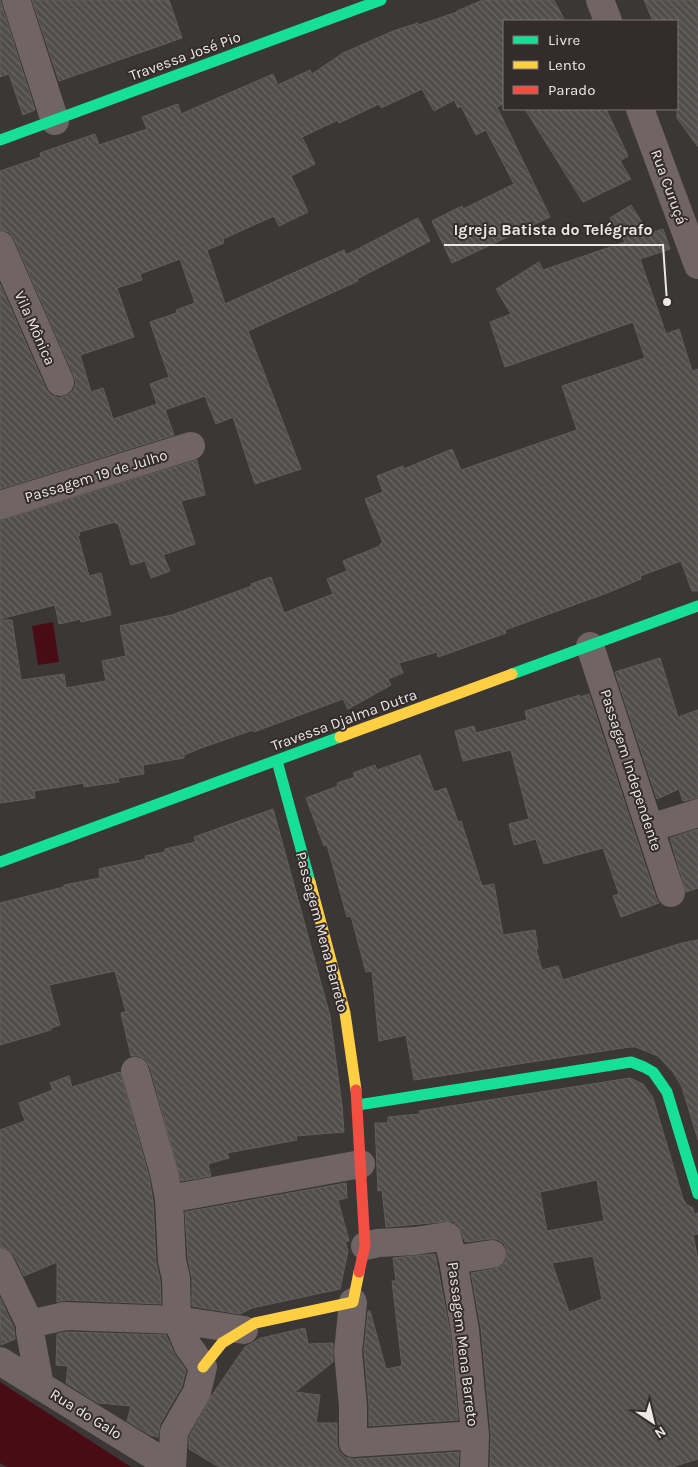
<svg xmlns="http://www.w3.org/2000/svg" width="698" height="1467" font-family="Karla,sans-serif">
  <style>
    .water { fill: #4a0c14 }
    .building { fill: url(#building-back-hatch); stroke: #615e5e; fill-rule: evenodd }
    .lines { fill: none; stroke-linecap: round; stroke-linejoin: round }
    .street { stroke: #716464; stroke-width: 28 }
    .fast { stroke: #16e098; stroke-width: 11 }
    .slow { stroke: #ffcf43; stroke-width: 11 }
    .jam { stroke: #f24e42; stroke-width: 11 }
    .labels { text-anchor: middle; stroke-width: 4; stroke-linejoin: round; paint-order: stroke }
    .street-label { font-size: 15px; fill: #ede7e7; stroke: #342b2b }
    .leader { fill: none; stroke: #ede7e7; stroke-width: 2 }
    .callout-dot { fill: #ede7e7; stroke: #342b2b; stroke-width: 2 }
    .callout-label { font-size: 16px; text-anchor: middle; font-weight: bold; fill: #ede7e7; stroke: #342b2b; stroke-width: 4; stroke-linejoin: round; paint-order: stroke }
  </style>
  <defs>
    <pattern id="building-back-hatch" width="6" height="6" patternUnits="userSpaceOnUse" patternTransform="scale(1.25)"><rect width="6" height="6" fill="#514d4d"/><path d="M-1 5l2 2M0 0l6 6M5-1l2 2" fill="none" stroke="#6a6767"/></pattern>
  </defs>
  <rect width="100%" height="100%" fill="#3c3737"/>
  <path class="water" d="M53,622L59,662L38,665L32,626Z
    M0,1382L131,1467H7L0,1463Z"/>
  <path class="building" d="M0,0L35,110L23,115L9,74L0,77Z
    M32,0H169L182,38L59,81Z
    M483,0H554L565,21H504V103L497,107L550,217L452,263L432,221L462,206L463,209L514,184L486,130L476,135L461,106L458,108L454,100L434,111L422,89L381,108L379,104L339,123L338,120L302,137L315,164L291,176L308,212L279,226L274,216L223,239L224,243L207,250L225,304L344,250L346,255L418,218L430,241L357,279L358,281L248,331L301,469L255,484L233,417L216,424L205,396L165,410L174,435L0,489V284L46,389L51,395L59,398L66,396L73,391L76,383L74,376L14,239L9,232L0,230V171L41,157L40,153L95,134L99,145L147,129L142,117L178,104L181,114L273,74L278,85L310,70L312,74L343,53L393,31L418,23L419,25L457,12V11ZM180,259L195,303L176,310L177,313L150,322L169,377L150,384L157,404L113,419L103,388L91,392L80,355L134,337L117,288L142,280L140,274Z
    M644,0H698V147L677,118V21H653Z
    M525,109H606L628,156L620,161L631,179L583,202Z
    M631,205L649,234L663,229L670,249L640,259L666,334L679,329L692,371L698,369V591H692L681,561L640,576L641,579L607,593L505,630L506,633L438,657L437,652L399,663L403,673L388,679L391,685L348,709L343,699L254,732L253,730L201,748L184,755V758L143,765L144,774L118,778L119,782L84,787V783L34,791L35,798L0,803V620H12L21,680L64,674L66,688L106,681L102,661L126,656L120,626L172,615L252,586L251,584L271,577L284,613L333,594L327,579L347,571L343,561L380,546V544L383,543L365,499L383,492L377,476L403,466L404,469L452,449L461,470L577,430L562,386L645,358L633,322L505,367L490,322L511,314L496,289L539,262L543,270L625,242L610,218Z
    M197,460L205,495L181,501L195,544L163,555L170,571L151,578L145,561L131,565L118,523L116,524L115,522L79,532L80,535L78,536L89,576L101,573L111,615L81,622L80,619L59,624L55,605L0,619V520Z
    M660,658L678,717L698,710V798L683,801L679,789L657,799L615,672Z
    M589,694L656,898L659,903L621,917L613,896L619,894L603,848L544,864L536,839L514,845L509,824L529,819L511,750L463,761L455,731L474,726L476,733L527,720L525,711L580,695V697Z
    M420,755L434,792L446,788L458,822L461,821L482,886L494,884L503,935L535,930L538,948L536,949L542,970L558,966L563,980L682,943L698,940V1140L682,1087L673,1072L658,1056L636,1047H629L414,1080L406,1035L379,1041L372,971L366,972L351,916L347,917L327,845L324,846L306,798L338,786L337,783L355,777L353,773L375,765L377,770Z
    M273,809L330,1016L342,1106L344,1132L296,1136L297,1140L227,1153L229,1158L208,1164L211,1176L181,1181L150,1067L146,1060L139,1056H131L121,1013L126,1012L115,971L49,985L60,1025L51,1028V1030L0,1045V903L64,887V885L100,878L99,869L146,859L145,856L165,852V849L196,842L194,837Z
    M698,829V888L686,892L670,838Z
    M120,1072L149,1177L153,1201L156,1262L160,1280L161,1304L66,1300L57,1302V1262L24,1276L14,1255L8,1249L0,1247V1130L25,1121L19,1103L53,1090L50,1083L69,1076L72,1087Z
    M630,1078L643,1084L653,1098L683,1199L687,1205L693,1208L694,1214L698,1213V1234L693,1235L698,1260V1459L672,1467H490L491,1434L481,1328L471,1273L494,1269L501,1266L506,1260L507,1251L504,1244L497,1239H490L465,1242L459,1226L452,1221L386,1227L382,1190L378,1191L375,1123H388V1117L420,1114L419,1111ZM597,1180L604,1221L547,1231L540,1192ZM593,1256L602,1299L569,1312L552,1263Z
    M346,1183L347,1198L338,1200L349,1241L345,1242L348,1251L340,1289L252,1308L240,1314L192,1306V1278L188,1259L185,1212Z
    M435,1254L450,1332L458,1420L369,1426V1405L364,1351L368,1311H370L386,1369L402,1366L392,1281H396L393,1258Z
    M0,1298L14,1328L15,1339L1,1345Z
    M305,1328L308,1344L333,1343V1362L295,1392L320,1395L316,1423H337V1444L339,1451L345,1457L354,1459L459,1452L458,1467H219L189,1449V1437L212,1395L245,1347L261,1338Z
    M66,1332L166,1335L175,1355L186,1370L182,1386L160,1424L158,1437L150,1435L127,1421L131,1406L98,1403L66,1383L68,1366L56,1365L57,1336V1334Z"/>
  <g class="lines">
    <path class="street" d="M16,0L55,121
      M600,0L608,21
      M640,109L698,265
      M0,245L60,382
      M0,505L191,446
      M590,646L671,893
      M650,828L698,813
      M135,1071L164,1173L169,1199L172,1261L176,1278L177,1320L188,1346L203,1367L197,1392L174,1432L172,1467
      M169,1199L361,1164
      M365,1246L378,1243L415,1241L447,1236L453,1260L465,1330L475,1435L474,1467
      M453,1260L492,1254
      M0,1262L30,1324V1332L40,1386
      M353,1302L348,1352L353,1406V1443L475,1435
      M30,1324L65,1316L177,1320L244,1330
      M0,1361L172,1467"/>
    <path class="fast" d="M0,140L381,0
      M512,674L698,606
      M277,761L310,882
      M0,862L340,737
      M358,1105L631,1062L644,1067L653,1072L667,1092L698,1194"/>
    <path class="slow" d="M340,737L512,674
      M310,882L345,1013L356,1090
      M203,1367L222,1343L255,1323L353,1302L359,1272"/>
    <path class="jam" d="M356,1090L365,1246L359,1272"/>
  </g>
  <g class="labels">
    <g class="street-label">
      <text transform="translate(185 56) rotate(-20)" y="5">Travessa José Pio</text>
      <text transform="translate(669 187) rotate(70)" y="5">Rua Curuçá</text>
      <text transform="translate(35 328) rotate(66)" y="5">Vila Mônica</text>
      <text transform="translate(96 476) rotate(-17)" y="5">Passagem 19 de Julho</text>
      <text transform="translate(344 720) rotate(-20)" y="5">Travessa Djalma Dutra</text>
      <text transform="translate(631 770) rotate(72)" y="5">Passagem Independente</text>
      <text transform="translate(322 932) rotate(75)" y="5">Passagem Mena Barreto</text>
      <text transform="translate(463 1344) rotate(83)" y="5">Passagem Mena Barreto</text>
      <text transform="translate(86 1414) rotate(32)" y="5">Rua do Galo</text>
    </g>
  </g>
  <path class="leader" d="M667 302L663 245H444"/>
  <circle class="callout-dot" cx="667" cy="302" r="5"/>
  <g class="callout-label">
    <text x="553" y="235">Igreja Batista do Telégrafo</text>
  </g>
  <rect x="503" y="20" width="175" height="90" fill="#342b2b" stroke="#7e7676"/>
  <rect x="513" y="36" width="25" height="8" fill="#16e098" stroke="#7e7676"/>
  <text x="548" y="45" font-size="15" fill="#ede7e7">Livre</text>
  <rect x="513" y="61" width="25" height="8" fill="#ffcf43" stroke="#7e7676"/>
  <text x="548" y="70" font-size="15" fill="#ede7e7">Lento</text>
  <rect x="513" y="86" width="25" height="8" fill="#f24e42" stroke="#7e7676"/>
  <text x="548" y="95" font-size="15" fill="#ede7e7">Parado</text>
  <g transform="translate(653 1422) rotate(145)" stroke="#342b2b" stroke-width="4" paint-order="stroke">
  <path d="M0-4L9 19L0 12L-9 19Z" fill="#ede7e7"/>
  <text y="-8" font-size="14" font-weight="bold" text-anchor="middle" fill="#ede7e7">N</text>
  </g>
</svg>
